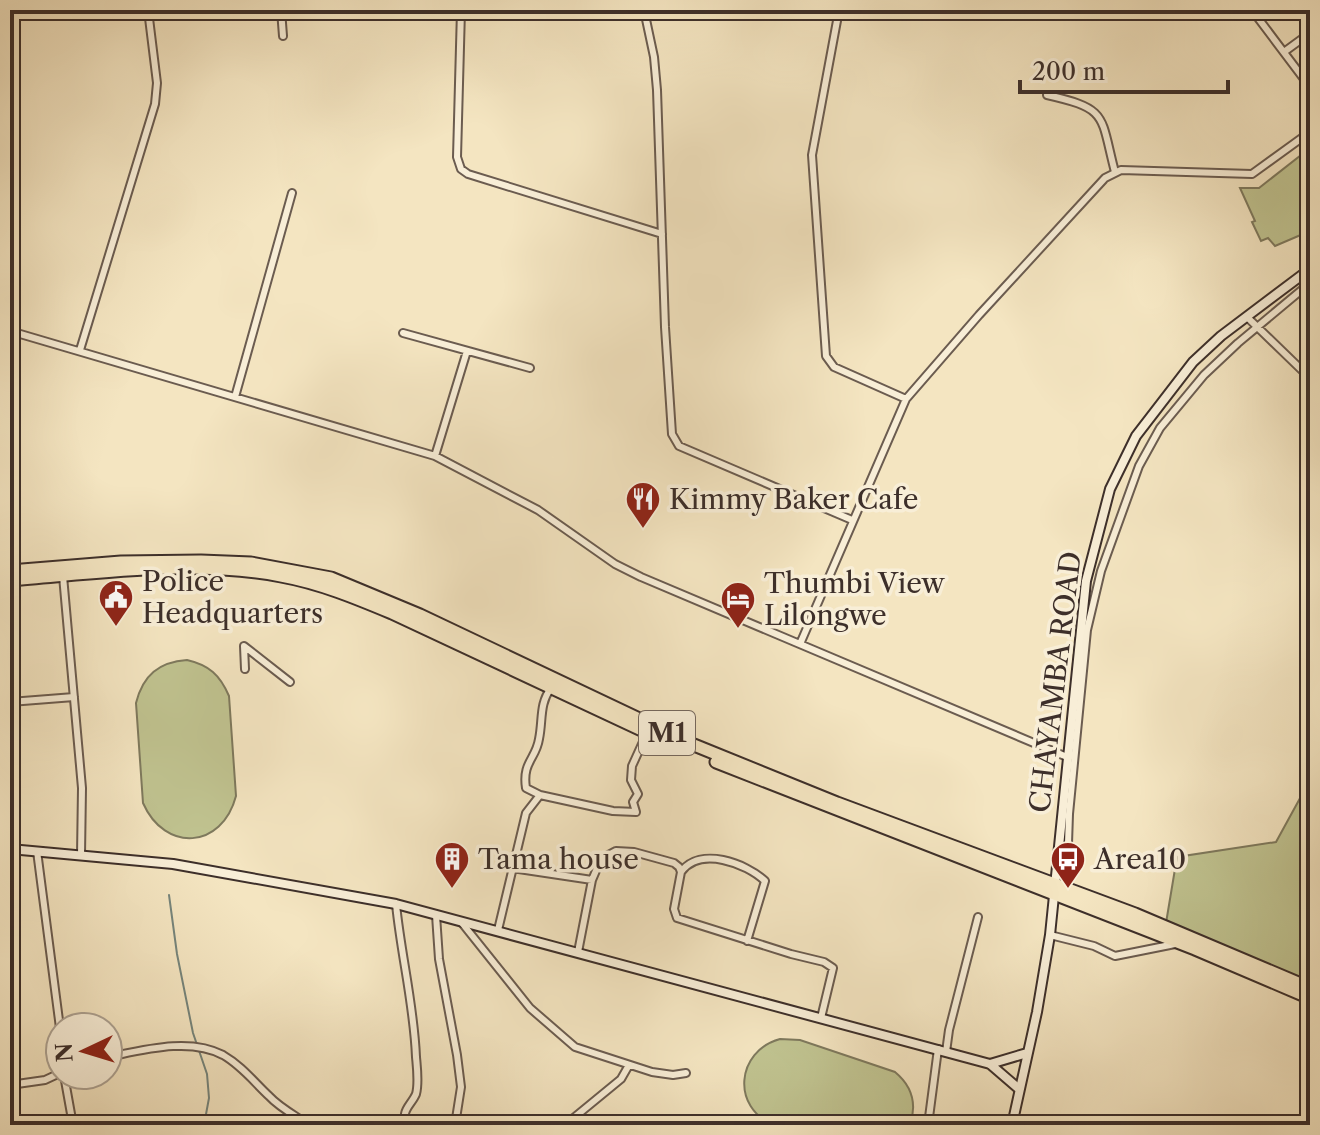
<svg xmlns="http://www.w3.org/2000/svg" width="1320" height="1135" font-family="'Libre Caslon Text',serif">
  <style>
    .green { fill: #c0c390; stroke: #7e795d; stroke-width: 2 }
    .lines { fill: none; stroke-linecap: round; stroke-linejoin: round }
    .stream { stroke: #76857c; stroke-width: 2 }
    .street-casing { stroke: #6b5c50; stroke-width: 10 }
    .secondary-casing { stroke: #3d2f2a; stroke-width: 12 }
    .highway-casing { stroke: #3d2f2a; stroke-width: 15 }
    .street { stroke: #f8eed7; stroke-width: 6 }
    .secondary { stroke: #f8eed7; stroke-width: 8 }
    .highway { stroke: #f4e5c1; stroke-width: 11 }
    .labels { text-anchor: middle; stroke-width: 7; stroke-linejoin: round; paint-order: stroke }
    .shield { fill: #f8eed7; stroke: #75685e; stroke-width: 2 }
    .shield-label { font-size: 26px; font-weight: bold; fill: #3d2f2a }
    .poi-label { font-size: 28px; fill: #3d2f2a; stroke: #f8eed7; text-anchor: start }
    .street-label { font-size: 28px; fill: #3d2f2a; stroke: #f8eed7 }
  </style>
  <rect width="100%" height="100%" fill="#f4e5c1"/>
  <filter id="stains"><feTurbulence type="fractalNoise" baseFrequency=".0025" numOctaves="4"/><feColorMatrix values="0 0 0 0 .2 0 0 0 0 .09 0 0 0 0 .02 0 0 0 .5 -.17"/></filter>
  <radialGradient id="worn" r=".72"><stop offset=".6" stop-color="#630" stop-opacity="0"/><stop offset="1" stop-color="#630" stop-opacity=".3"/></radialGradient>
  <path class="green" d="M1310,148V231L1275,246L1268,238L1261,241L1252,222L1255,221L1240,188H1259Z
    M187,660C209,665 220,675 229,696L236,796C222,849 165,853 143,803L136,703C143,675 159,662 187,660Z
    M1310,780V985L1166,923L1177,857L1276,842Z
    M780,1039L800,1040L895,1072C912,1086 917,1104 910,1125H774C731,1108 736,1051 780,1039Z"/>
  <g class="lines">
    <path class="stream" d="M169,895L177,954L193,1033L207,1074L209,1098L204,1125"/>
    <g class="street-casing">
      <path id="street" d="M281,10L283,36
        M461,10L457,157L461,169L468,174L662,234
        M644,10L654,57L657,90L665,327L672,434L679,446L852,520
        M839,10L812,155L826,356L834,367L906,399
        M974,10L998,15L999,10
        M1252,10L1310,87
        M1284,52L1310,33
        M1047,95C1109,109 1100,115 1115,172
        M1247,317L1310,378
        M10,331L435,456L538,510L615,564L641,577L1067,757
        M403,333L530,368
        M80,350L155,104L157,83L148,10
        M235,397L292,193
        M435,456L467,351
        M63,576L82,788L81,855
        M800,644L906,399L979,315L1105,178L1121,170L1252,174L1310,132
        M245,669L244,646L290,682
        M10,702L74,697
        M540,795L526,788C522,762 536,759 539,739C543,720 539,704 551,688
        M37,851L60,1028
        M512,868L592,880
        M681,872C700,846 746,863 765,881L747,941
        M1067,873L1069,814L1087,630L1101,571L1139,466L1160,428L1204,375L1238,343L1310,283
        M396,904C401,955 414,1005 416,1057C417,1068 419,1083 416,1094C411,1106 397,1113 411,1125
        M436,915L439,959L457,1055L461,1087L455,1125
        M462,923L530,1008L575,1047L652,1072L673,1075L686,1073
        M498,930L526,813L540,795L613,811L636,812L633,802L638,794L631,780L632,766L647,733
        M1050,935L1094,946L1115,956L1175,944
        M578,952L592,880L601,859L616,851L634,852L674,863L679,867L681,872L674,909L677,918L791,954L824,962L833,968L821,1018
        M946,1052L949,1030L978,917
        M108,1057C143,1050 190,1037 223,1055C242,1066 254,1082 269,1096C280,1108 296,1116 309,1125
        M64,1075L73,1125
        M10,1085L45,1080L60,1073
        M565,1125L621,1079L629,1065
        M928,1125L938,1049"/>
    </g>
    <g class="secondary-casing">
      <path id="secondary" d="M10,849L173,864L396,904L990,1064L1019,1089
        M990,1064L1027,1053
        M1012,1125L1037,1012L1050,935L1086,581L1110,489L1136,436L1193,362L1221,336L1310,269"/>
    </g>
    <g class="highway-casing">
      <path id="highway" d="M10,571L121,562L201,561L251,563L331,578L420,615L694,745L837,803L1135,914L1310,988
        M10,580C99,573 193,559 281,576C320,583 356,598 392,613L663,740
        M716,762L1195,949L1310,998"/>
    </g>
    <use href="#street" class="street"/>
    <use href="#secondary" class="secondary"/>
    <use href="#highway" class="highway"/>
  </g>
  <defs>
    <g id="restaurant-pin" transform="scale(1.8)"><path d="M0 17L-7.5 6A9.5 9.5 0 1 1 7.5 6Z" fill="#8f2418" stroke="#f8eed7"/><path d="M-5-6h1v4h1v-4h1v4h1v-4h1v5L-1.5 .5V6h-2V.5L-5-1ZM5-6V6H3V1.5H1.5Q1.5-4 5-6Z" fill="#fff"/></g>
    <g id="civic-pin" transform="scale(1.8)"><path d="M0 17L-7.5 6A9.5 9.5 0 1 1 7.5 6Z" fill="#8f2418" stroke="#f8eed7"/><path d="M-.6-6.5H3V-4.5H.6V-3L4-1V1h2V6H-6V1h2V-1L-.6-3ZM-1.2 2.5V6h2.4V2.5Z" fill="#fff"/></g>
    <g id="hotel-pin" transform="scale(1.8)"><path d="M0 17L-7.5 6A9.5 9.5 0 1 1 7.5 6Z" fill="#8f2418" stroke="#f8eed7"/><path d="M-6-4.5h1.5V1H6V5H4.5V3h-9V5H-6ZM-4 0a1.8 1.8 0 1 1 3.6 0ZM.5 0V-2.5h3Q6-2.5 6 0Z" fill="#fff"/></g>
    <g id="building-pin" transform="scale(1.8)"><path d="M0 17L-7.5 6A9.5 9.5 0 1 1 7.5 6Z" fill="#8f2418" stroke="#f8eed7"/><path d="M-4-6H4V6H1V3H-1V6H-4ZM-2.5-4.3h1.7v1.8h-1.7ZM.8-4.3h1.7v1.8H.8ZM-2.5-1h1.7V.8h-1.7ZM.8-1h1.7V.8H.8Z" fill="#fff"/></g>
    <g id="bus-pin" transform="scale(1.8)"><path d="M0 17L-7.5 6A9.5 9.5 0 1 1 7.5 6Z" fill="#8f2418" stroke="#f8eed7"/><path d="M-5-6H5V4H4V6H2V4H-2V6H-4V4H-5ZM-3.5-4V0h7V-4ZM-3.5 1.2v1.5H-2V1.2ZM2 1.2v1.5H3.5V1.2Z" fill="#fff"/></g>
  </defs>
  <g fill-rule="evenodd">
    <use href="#restaurant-pin" x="643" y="499"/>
    <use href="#civic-pin" x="116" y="597"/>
    <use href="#hotel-pin" x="738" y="599"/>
    <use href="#building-pin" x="452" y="859"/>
    <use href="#bus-pin" x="1068" y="859"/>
  </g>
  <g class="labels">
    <rect class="shield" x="639" y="711" width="56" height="44" rx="6"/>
    <g class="shield-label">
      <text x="667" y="742">M1</text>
    </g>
    <g class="poi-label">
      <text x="669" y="509">Kimmy Baker Cafe</text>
      <text x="142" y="591">Police<tspan x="142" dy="32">Headquarters</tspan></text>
      <text x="764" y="593">Thumbi View<tspan x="764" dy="32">Lilongwe</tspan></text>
      <text x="478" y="869">Tama house</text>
      <text x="1094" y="869">Area10</text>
    </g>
    <g class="street-label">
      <text transform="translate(1055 682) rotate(-83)" y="10">CHAYAMBA ROAD</text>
    </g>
  </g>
  <rect width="1320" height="1135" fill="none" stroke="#f4e5c1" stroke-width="40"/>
  <rect x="12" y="12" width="1296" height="1111" fill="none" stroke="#3d2f2a" stroke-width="4"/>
  <rect x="20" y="20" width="1280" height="1095" fill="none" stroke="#3d2f2a" stroke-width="2"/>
  <g transform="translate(84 1051) rotate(266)"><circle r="38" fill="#f8eed7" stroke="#ada292" stroke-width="2"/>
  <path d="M0-6L14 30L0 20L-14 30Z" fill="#8f2418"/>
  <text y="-12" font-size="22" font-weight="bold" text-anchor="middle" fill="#3d2f2a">N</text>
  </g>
  <path d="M1020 80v12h208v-12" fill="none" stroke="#3d2f2a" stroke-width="4"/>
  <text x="1032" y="80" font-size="24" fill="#3d2f2a" stroke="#f8eed7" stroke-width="6" paint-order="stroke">200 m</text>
  <rect width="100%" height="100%" filter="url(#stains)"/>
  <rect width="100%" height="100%" fill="url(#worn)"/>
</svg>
